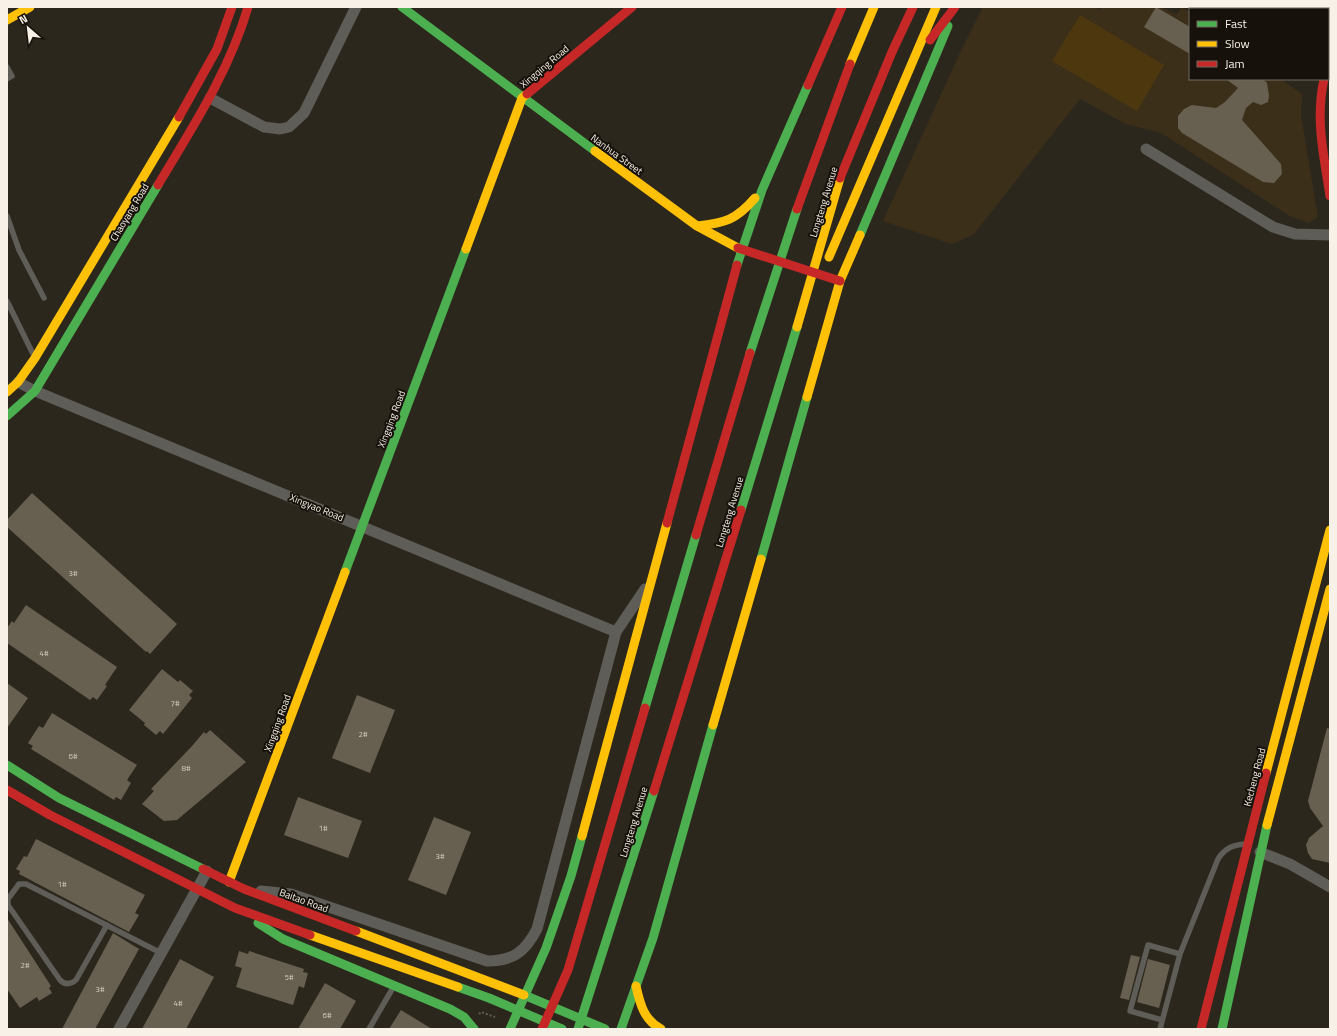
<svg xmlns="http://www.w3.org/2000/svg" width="1337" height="1036" font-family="'Titillium Web',sans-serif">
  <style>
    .built { fill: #3c2f1a }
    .green { fill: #4c370f }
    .building { fill: #675f4f }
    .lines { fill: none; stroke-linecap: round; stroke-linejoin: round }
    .path { stroke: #605d58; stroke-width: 2; stroke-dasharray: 2 2; stroke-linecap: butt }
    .lane { stroke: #5e5d58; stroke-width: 5.5 }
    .street { stroke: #5e5d58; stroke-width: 11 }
    .fast { stroke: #4caf50; stroke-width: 9 }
    .slow { stroke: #ffc107; stroke-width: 9 }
    .jam { stroke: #c62828; stroke-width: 9 }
    .labels { text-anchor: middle; stroke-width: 4; stroke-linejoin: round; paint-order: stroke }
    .number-label { font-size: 8px; fill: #d4ccc1 }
    .street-label { font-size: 10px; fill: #f8f1e7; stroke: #16110a }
  </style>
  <rect width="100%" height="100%" fill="#2c271d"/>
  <path class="built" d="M983,7H1094L1100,10L1102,7H1162L1176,15L1182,7L1190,13V79H1281L1302,94L1301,115L1318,217L1309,223L1290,216L1161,133L1126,124L1080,99L974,234L952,244L883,221L959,55Z"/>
  <path class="green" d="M1080,15L1164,65L1137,111L1052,61Z"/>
  <path class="building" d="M1156,7L1190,27V54L1144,27Z
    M1226,79H1263L1267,83L1269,96L1268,102L1261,105L1253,102L1246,108L1242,120L1281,164L1282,174L1274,183L1263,182L1182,133L1178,128V116L1184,109L1192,105L1216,108L1225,102L1238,88Z
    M32,493L177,624L150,654L147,651L146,652L7,527V520Z
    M26,605L117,667L105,685L107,686L97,700L93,697L90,700L7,643V628L12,621L14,623Z
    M162,669L178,682L180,680L193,691L189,695L192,698L163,734L160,731L156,735L144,725L145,723L129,710Z
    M7,683L28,698L7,728Z
    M357,695L395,710L370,773L332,758Z
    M52,713L137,765L127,780L131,783L121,800L116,797L114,800L31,749L33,746L28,743L39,726L43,728Z
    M1327,728L1330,729V863L1312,859L1308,853L1306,845L1309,838L1323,826L1310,808L1308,801Z
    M210,730L246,762L177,820L164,821L142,804L154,791L151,789L192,746L204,732L206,734Z
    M298,797L362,821L348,858L284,835Z
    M434,817L471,832L446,895L408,880Z
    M36,839L145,895L135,913L139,915L129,932L19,874L20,871L16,869L24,856L27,857Z
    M7,918L51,986L49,988L52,993L39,1001L37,997L20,1008L7,989Z
    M113,933L139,949L95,1029H62Z
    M239,951L248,954L249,951L304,969L303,972L308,973L304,988L299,986L293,1005L236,987L242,968L235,966Z
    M1131,955L1140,957L1129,1000L1120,998Z
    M180,959L214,977L186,1029H142Z
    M1148,959L1170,965L1159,1008L1137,1002Z
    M325,983L356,1001L340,1029H298Z
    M401,1010L432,1029H389Z"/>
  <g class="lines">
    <path class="path" d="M479,1014L481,1012L495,1017"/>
    <path class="lane" d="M7,67L12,76L7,79
      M7,216L19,250L44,298
      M7,301L34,356
      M107,925L76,980C70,985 65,985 60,980L8,905V899L19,884H26L161,953
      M1162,1020L1130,1011L1148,945L1180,954
      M369,1029L394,986
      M1160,1029L1180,954L1218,859C1225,848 1233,845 1245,844"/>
    <path class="street" d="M210,98L264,127L280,129L289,127L304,113L356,7
      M1146,149L1273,227L1295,234L1330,235
      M18,382L35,391L616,632
      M1260,852L1290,864L1330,887
      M261,891L291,894L487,961C513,961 525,952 537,929L616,632L645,589
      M119,1029L207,871"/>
    <path class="fast" d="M402,7L595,151
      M860,235L948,26
      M737,265L762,190L808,85
      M750,353L797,209
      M7,416L35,391L158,185
      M741,510L797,327
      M761,559L807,397
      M345,572L466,249
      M645,708L696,535
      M7,765L59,798L203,869
      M258,923L283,939L450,1009L464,1017L474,1029
      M458,987L489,998L562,1029
      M524,995L605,1029
      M510,1029L546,948L571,876L582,836
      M578,1029L654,791
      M621,1029L653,938L713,725
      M1222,1029L1267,825"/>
    <path class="slow" d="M7,20L30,7
      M1328,62L1330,57
      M850,64L874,7
      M595,151L697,226L738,248
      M697,226C725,223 736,220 755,198
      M466,249L522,98L527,94
      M829,257L936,7
      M797,327L840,178
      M7,392L18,382L35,358L179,117
      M807,397L840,281L860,235
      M713,725L761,559
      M1266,773L1330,530
      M1267,825L1330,589
      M582,836L667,523
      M229,882L345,572
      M356,931L524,995
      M310,935L458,987
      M636,986C640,1004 644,1020 661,1029"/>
    <path class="jam" d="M930,40L955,7
      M1324,79C1315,120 1324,156 1330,196
      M808,85L842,7
      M527,94L632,7
      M179,117L217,49L232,7
      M840,178L892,52L913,7
      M158,185C192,128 229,72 248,7
      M797,209L850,64
      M738,248L840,281
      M667,523L737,265
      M696,535L750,353
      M7,790L50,815L235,908L310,935
      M654,791L741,510
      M203,869L244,889L356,931
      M542,1029L568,970L645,708
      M1201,1029L1266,773"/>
  </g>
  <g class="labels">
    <g class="number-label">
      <text x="73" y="576">3#</text>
      <text x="44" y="656">4#</text>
      <text x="175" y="706">7#</text>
      <text x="363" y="737">2#</text>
      <text x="73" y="759">6#</text>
      <text x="186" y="771">8#</text>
      <text x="323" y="831">1#</text>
      <text x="440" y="859">3#</text>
      <text x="62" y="887">1#</text>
      <text x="25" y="968">2#</text>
      <text x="289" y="980">5#</text>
      <text x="100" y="992">3#</text>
      <text x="178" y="1006">4#</text>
      <text x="327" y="1018">6#</text>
    </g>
    <g class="street-label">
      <text transform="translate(544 66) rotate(-40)" y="4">Xingqing Road</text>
      <text transform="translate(617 154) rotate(36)" y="4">Nanhua Street</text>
      <text transform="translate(823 202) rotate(-73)" y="4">Longteng Avenue</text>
      <text transform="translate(129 212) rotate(-59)" y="4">Chaoyang Road</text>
      <text transform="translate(391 419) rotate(-69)" y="4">Xingqing Road</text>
      <text transform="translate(317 507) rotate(22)" y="4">Xingyao Road</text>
      <text transform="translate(729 512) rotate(-73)" y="4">Longteng Avenue</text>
      <text transform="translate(277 723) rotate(-70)" y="4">Xingqing Road</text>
      <text transform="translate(1254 777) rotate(-75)" y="4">Kecheng Road</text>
      <text transform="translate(633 822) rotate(-73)" y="4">Longteng Avenue</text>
      <text transform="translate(304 900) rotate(20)" y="4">Baitao Road</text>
    </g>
  </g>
  <rect width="1337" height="1036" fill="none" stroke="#f8f1e7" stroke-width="16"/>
  <rect x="1189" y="8" width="140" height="72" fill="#16110a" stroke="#706b62"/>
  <rect x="1197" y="21" width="20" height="6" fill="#4caf50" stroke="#706b62"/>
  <text x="1225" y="28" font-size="12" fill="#f8f1e7">Fast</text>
  <rect x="1197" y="41" width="20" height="6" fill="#ffc107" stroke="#706b62"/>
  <text x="1225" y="48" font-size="12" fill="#f8f1e7">Slow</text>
  <rect x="1197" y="61" width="20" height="6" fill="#c62828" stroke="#706b62"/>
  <text x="1225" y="68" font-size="12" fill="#f8f1e7">Jam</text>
  <g transform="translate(28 28) rotate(332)" stroke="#16110a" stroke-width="3" paint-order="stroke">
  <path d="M0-3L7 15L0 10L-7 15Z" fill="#f8f1e7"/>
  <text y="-6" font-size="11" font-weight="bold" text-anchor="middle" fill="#f8f1e7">N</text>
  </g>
</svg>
